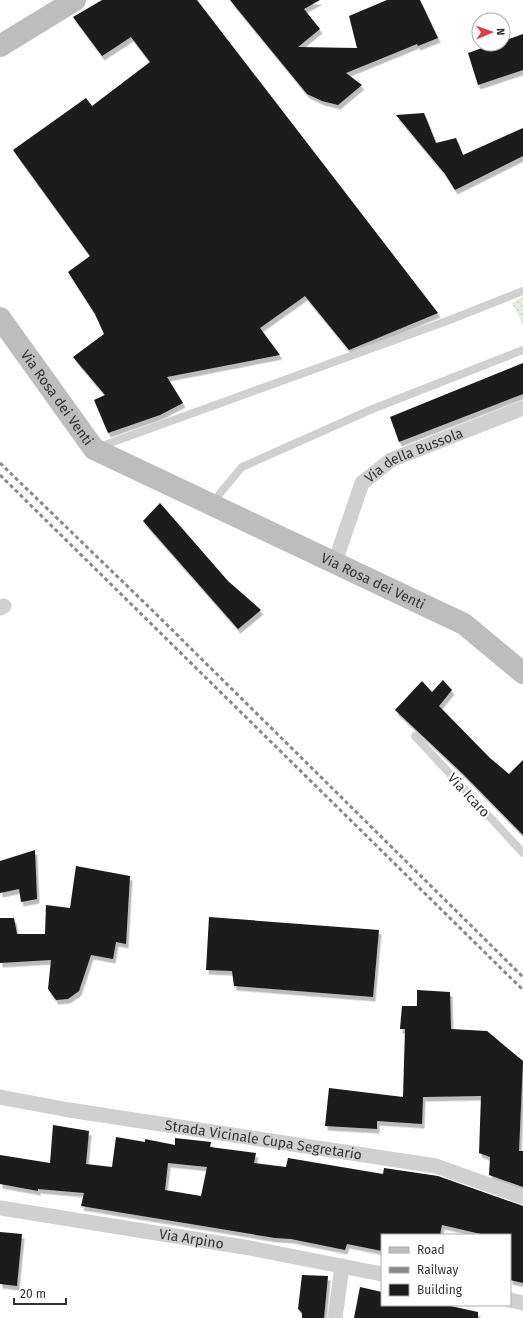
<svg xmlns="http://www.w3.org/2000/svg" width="523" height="1318" font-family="'Fira Sans',sans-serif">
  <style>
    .grass { fill: url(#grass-dots) }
    .building { fill: #1a1a1a; fill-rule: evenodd; filter: url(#shadow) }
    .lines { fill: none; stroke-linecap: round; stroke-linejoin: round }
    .lane { stroke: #d0d0d0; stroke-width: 8 }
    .street { stroke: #d0d0d0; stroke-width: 15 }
    .secondary { stroke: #bdbdbd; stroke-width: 22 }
    .rail { stroke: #888; stroke-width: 3; stroke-dasharray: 4 3; stroke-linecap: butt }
    .labels { text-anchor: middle; stroke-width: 4; stroke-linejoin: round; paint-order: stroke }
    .street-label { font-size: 14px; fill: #333; stroke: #fff }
  </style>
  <defs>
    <pattern id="grass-dots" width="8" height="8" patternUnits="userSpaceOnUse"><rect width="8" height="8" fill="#e6ecdf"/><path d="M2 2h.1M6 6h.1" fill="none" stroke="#c6cbc0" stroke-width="1.8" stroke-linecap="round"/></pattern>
    <filter id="shadow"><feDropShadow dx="2.5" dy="4.5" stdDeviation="0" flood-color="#0004"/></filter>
  </defs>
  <rect width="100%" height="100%" fill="#fff"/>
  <path class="grass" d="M523,297V325L512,303Z"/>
  <path class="building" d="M102,0H197L438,313L349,350L305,296L260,328L280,355L167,377L183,403L160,415L108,433L94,400L105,395L73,357L104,334L95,314L68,272L90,256L13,150L86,98L92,106L150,62L131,37L102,56L73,17Z
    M230,0H320L304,9L320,29L298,47L357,48L349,16L387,0H420L438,38L418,46L417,44L346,73L362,85L338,105L322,101L307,94Z
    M523,34V70L478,85L468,53L493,44H503V41Z
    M424,113L436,143L456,138L463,155L523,128V156L455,190L445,174L396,115Z
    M523,363V394L399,442L390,417Z
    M160,503L228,581L261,610L238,629L143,521Z
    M443,680L452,690L439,706L490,758L509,774L523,760V835L462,773L395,710L422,681L432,692Z
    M35,850L37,899L21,902L19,889L0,893V861Z
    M76,866L130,876L126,944L116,942L113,959L91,955L79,991L68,999L56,1000L48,989L51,960L0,963V918H14L17,934H45L46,905L70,908Z
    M209,917L379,930L373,997L234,986L232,971L206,970Z
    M417,990L450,992L451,1029L487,1031L523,1061L519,1151H523V1187L489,1175L490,1157L479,1153L481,1096L423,1097L422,1124L377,1121V1129L325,1126L329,1088L403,1097L405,1029H400L402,1006H417Z
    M53,1125L89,1131L86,1164L112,1167L116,1137L145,1142V1139L175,1145V1138L211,1142L210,1147L256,1153L254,1163L286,1167L288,1158L383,1174L384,1168L438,1176L523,1206V1283L510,1280V1235H485L442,1225L440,1235H382V1251L347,1244L345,1250L291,1239L275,1238L81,1206L84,1193L38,1189V1191L0,1184V1155L50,1163ZM168,1163L207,1167L201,1196L165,1190Z
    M0,1232L22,1234L17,1286L0,1284Z
    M302,1275L328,1276L324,1318H302V1313L298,1309Z
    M360,1287L382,1292V1305H446L478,1312V1318H354Z"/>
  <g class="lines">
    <path class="lane" d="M99,447L447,321L523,291
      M213,504L221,492L242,467L370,410L523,350
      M415,736L523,853"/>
    <g class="street">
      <path id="s1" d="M335,562L362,483L391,460L523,408"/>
      <path d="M0,608L4,606"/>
      <path id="s2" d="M0,1097L69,1110L436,1166L523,1197"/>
      <path id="s3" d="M0,1208L250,1248L382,1274"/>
      <path d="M510,1300L523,1303"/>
      <path d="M335,1318L342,1266"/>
    </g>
    <g class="secondary">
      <path d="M0,46L75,0"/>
      <path id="s4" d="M0,318L94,449L464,624L523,673"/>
    </g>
    <path class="rail" d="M0,463L152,610L523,977
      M0,475L523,990"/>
  </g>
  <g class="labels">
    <g class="street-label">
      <text dy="5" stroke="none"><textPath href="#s4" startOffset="98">Via Rosa dei Venti</textPath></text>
      <text dy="5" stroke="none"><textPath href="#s1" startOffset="143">Via della Bussola</textPath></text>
      <text dy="5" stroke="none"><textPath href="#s4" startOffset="470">Via Rosa dei Venti</textPath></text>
      <text transform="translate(469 795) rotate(47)" y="5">Via Icaro</text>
      <text dy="5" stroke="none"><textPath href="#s2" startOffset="267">Strada Vicinale Cupa Segretario</textPath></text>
      <text dy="5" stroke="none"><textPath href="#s3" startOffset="194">Via Arpino</textPath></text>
    </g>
  </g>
  <rect x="381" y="1234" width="130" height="72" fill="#ffffff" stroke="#adadad"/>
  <rect x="389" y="1247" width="20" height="6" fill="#bdbdbd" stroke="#adadad"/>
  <text x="417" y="1254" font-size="12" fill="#333333">Road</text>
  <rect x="389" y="1267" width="20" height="6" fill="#888888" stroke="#adadad"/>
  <text x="417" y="1274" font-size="12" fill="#333333">Railway</text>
  <rect x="389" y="1284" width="20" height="12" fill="#1a1a1a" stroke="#adadad"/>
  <text x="417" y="1294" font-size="12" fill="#333333">Building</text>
  <g transform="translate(491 32) rotate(88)"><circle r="19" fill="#ffffff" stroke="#adadad"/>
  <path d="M0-3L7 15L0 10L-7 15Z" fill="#e63946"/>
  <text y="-6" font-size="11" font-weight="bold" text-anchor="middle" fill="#333333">N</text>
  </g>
  <path d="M14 1298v6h52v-6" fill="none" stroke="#333333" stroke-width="2"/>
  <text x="20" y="1298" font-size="12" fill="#333333" stroke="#ffffff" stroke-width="3" paint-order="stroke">20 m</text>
</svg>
